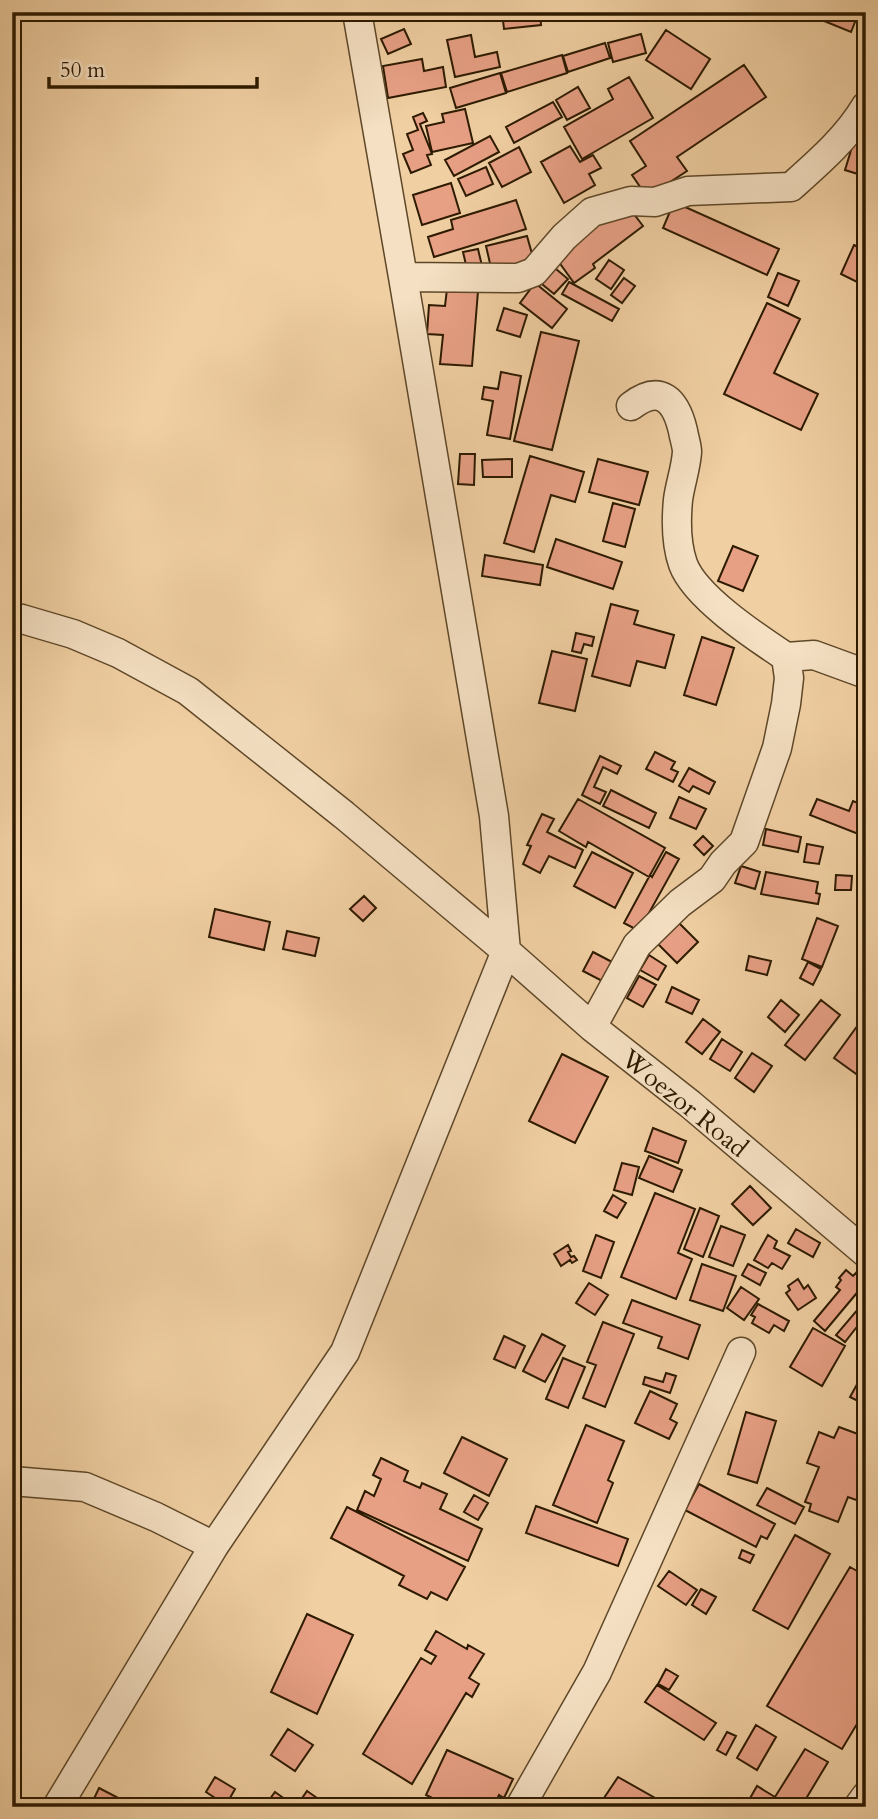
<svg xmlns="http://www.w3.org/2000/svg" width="878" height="1819" font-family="Cardo,serif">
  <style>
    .building { fill: #e8a085; stroke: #2d1a00; stroke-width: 2 }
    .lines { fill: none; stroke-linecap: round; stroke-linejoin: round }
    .street-casing { stroke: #5e4728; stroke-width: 31 }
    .street { stroke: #f5e0c3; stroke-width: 28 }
    .labels { text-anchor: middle; stroke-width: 5; stroke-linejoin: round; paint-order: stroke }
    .street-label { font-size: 26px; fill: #2d1a00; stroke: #f5e0c3 }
  </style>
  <rect width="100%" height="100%" fill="#f0cfa2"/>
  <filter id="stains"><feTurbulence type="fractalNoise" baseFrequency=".00286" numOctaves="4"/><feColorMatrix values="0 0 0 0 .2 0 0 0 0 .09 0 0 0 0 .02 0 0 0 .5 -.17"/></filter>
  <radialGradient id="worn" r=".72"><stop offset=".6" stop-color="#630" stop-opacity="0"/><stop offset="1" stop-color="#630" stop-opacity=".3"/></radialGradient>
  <path class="building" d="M502,12H540L541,25L504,29Z
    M802,12H859L851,32Z
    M404,29L411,44L388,54L381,39Z
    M666,30L710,59L691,89L646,60Z
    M641,34L646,53L613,62L608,43Z
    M471,35L475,57L497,52L500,67L455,77L447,40Z
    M605,43L610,58L568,72L563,56Z
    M562,55L567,73L507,92L501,73Z
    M422,59L424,71L443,67L446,87L388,98L383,66Z
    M744,65L766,97L677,157L687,171L647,197L632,175L646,166L630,141Z
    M500,73L506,93L456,108L450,88Z
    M629,77L653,118L582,159L564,127L613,99L608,89Z
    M578,87L590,108L567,120L556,100Z
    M553,102L562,117L514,143L506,127Z
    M465,109L473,143L432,152L426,126L444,122L442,114Z
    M423,113L427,121L420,124L432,154L427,155L431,165L411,173L403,154L413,150L407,134L418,130L413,117Z
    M856,134L866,137V184L859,182L861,175L845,170Z
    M490,136L499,152L454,176L445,160Z
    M570,146L580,162L593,155L601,168L589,174L595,185L564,203L541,162Z
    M519,147L531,172L502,187L489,163Z
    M486,167L493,184L466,196L458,179Z
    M451,183L460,213L422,225L413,195Z
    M516,200L526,229L434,257L428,237L453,229L451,220Z
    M674,202L779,249L767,275L663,228Z
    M617,207L630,209L643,226L593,264L595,268L574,283L556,258Z
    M527,236L534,261L492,272L486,246Z
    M854,245L866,251V274L861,284L841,274Z
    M478,249L482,266L467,269L463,252Z
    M609,260L624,270L611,289L596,279Z
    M550,264L568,279L554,294L537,280Z
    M778,273L799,281L788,306L768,297Z
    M624,278L635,286L622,303L611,295Z
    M569,282L619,309L612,321L562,294Z
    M535,283L567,309L552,328L520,303Z
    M447,289L478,291L472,366L440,364L443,335L427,334L429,305L445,306Z
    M767,303L800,319L774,373L818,394L801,430L724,394Z
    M504,308L527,315L520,337L497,330Z
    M541,332L579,341L552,450L514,441Z
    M501,372L521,376L510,439L487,435L493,401L482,399L484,387L498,389Z
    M460,454H475L474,485L458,484Z
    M530,456L584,472L575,502L551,495L534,552L504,543Z
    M512,459V477H483L482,460Z
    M598,459L648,472L639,505L589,492Z
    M613,503L635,509L625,547L603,541Z
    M556,539L622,562L613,589L547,567Z
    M733,546L758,556L743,591L718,581Z
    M485,555L543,565L540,585L482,576Z
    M611,604L638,611L634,624L674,635L665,668L637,661L630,686L592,676Z
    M576,633L594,637L592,646L584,644L581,653L572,651Z
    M702,637L734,648L716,705L684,695Z
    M552,651L587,659L575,711L539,703Z
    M655,752L675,762L671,769L678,772L673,782L646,769Z
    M600,756L621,766L617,774L603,767L594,787L606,792L600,804L582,795Z
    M689,768L715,782L709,794L693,786L689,792L679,786Z
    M611,790L656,813L649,828L603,806Z
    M679,797L706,809L696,829L670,818Z
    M578,799L665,848L649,877L588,842L586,847L559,831Z
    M817,799L849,811L853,801L863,805L860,813L866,815V837L810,815Z
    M542,814L554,819L547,832L583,850L575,868L549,856L540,873L523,864L531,846L527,845Z
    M766,829L801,837L798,852L763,845Z
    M703,836L713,846L704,855L694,845Z
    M807,844L823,847L819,864L804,862Z
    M592,852L633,873L615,908L574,886Z
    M666,852L679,859L639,931L624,923L650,875L652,877Z
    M741,866L760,872L755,889L735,883Z
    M766,872L818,882L816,893L820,894L818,904L761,894Z
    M836,875L852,876L851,890H835Z
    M364,896L376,908L363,921L350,909Z
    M215,909L270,922L264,950L209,937Z
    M817,918L838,926L822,967L802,959Z
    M679,923L698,942L677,963L658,944Z
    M287,931L319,938L315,956L283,949Z
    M593,952L614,963L604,982L583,971Z
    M649,955L666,966L658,980L640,970Z
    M749,956L771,961L767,975L746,970Z
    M808,962L821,969L813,985L800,978Z
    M639,976L656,985L643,1007L627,998Z
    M672,987L699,1000L692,1014L666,1002Z
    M781,1000L799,1015L785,1032L768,1017Z
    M821,1000L840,1015L805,1060L785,1045Z
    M866,1014V1081L834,1058Z
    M703,1019L720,1032L702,1054L686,1042Z
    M722,1039L742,1052L730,1071L710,1059Z
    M752,1053L772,1066L754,1092L735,1078Z
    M562,1054L608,1077L575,1143L529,1121Z
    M653,1128L686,1141L678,1163L645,1151Z
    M649,1156L682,1170L673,1192L639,1178Z
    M622,1163L639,1167L632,1195L614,1190Z
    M750,1186L771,1208L753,1225L732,1204Z
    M655,1193L695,1209L678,1253L692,1259L676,1299L621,1277Z
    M613,1195L626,1203L617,1218L604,1211Z
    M700,1208L719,1216L703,1257L684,1249Z
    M721,1226L745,1235L733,1266L709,1257Z
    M796,1229L820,1243L813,1257L788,1243Z
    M596,1235L614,1242L601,1278L583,1271Z
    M768,1235L777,1241L774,1248L790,1256L782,1269L772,1263L768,1268L754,1260Z
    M568,1245L571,1251L568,1252L571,1257L574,1256L577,1260L572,1263L570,1260L561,1266L554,1254Z
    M702,1264L736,1276L723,1311L690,1300Z
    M748,1264L766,1273L760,1285L742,1275Z
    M846,1270L853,1276L856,1273L866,1282V1312L859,1319L865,1323L859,1330L856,1328L845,1342L836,1335L865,1301L856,1294L825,1331L814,1321L840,1290L836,1287L841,1280L839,1278Z
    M798,1279L804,1289L808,1285L816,1298L798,1310L786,1293L790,1290L788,1286Z
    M589,1283L608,1295L595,1315L576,1303Z
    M741,1287L759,1299L744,1320L727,1308Z
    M632,1300L700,1325L688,1359L658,1348L662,1337L623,1323Z
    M758,1304L789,1321L784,1331L774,1325L769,1333L752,1323L755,1317L751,1315Z
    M603,1322L634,1334L605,1407L583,1398L596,1365L587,1362Z
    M813,1328L845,1346L822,1386L790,1367Z
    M542,1334L565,1346L545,1382L523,1371Z
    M504,1336L525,1346L515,1368L494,1359Z
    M563,1358L585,1367L568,1408L546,1399Z
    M866,1368V1405L850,1397Z
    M666,1373L676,1376L670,1393L643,1384L645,1377L663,1382Z
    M650,1391L677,1404L670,1419L677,1423L669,1439L635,1423Z
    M746,1412L776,1421L757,1483L728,1474Z
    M586,1425L624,1441L608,1480L613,1483L597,1523L553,1505Z
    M839,1427L866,1437V1483L859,1501L848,1497L838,1522L809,1511L811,1504L805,1502L819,1467L807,1463L819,1432L834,1438Z
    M462,1437L507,1459L489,1496L444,1473Z
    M381,1458L408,1471L404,1481L420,1488L422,1483L447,1494L440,1509L482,1529L468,1561L357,1510L365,1491L374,1496L381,1479L373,1475Z
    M699,1484L775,1524L767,1539L761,1536L756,1547L685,1510Z
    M767,1488L804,1507L795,1524L757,1505Z
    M474,1495L488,1503L478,1520L464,1512Z
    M536,1506L628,1539L618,1566L526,1533Z
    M347,1507L465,1567L447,1600L431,1592L427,1599L399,1585L404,1576L331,1538Z
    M795,1535L830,1554L788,1629L753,1610Z
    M742,1550L754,1555L750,1563L739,1558Z
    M850,1567L866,1576V1709L842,1749L767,1706Z
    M669,1571L697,1590L686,1605L658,1586Z
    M701,1589L716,1597L706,1614L692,1605Z
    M307,1614L353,1635L317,1714L271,1692Z
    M436,1631L467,1649L468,1645L484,1654L469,1678L479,1684L472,1697L466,1693L412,1784L363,1754L421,1658L431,1664L436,1656L425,1650Z
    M666,1669L678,1676L669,1690L658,1684Z
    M657,1685L716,1723L704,1740L645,1702Z
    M756,1725L776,1737L757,1770L737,1758Z
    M288,1729L313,1745L295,1771L271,1755Z
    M727,1732L736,1736L726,1755L717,1750Z
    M805,1749L828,1762L801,1807H745L757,1786L775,1797Z
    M447,1750L513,1779L504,1798L499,1795L493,1807H451L426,1795Z
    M215,1777L235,1789L226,1805L206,1792Z
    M618,1777L671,1807H598Z
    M99,1788L134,1806V1807H90Z
    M307,1791L330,1807H296Z
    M275,1792L289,1802L285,1807H264Z"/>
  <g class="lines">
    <g class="street-casing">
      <path id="street" d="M403,277L518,278L534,272L564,237L592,212L631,201L655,202L688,191L791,187C819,162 847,138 866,106
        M12,617L22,619L73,634L118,653L188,691L344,815L506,951L592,1027L690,1104L866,1253
        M786,657L814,655L866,674
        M592,1027L637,945L680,903L712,879L723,863L744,842L777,748L786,704L789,678L786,657C756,637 695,597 683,564C676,544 676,521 678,500C680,484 686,468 687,452C687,445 684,438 683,431C676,401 661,383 631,406
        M12,1481L85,1487L156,1517L214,1546
        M57,1807L214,1546L345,1352L506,951L494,816L403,277L357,12
        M520,1807L597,1672L741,1352
        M858,1807L866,1796"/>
    </g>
    <use href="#street" class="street"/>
  </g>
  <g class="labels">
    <g class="street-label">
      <text transform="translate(685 1103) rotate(39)" y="9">Woezor Road</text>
    </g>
  </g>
  <rect width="878" height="1819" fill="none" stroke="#f0cfa2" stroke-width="42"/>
  <rect x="14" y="14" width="850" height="1791" fill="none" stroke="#2d1a00" stroke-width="3.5"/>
  <rect x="21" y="21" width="836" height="1777" fill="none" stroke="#2d1a00" stroke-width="2"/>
  <path d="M49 77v10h208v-10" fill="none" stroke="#2d1a00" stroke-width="3.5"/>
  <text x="60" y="77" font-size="21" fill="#2d1a00" stroke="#f5e0c3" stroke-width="5" paint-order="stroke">50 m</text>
  <rect width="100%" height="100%" filter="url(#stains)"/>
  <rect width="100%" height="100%" fill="url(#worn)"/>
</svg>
